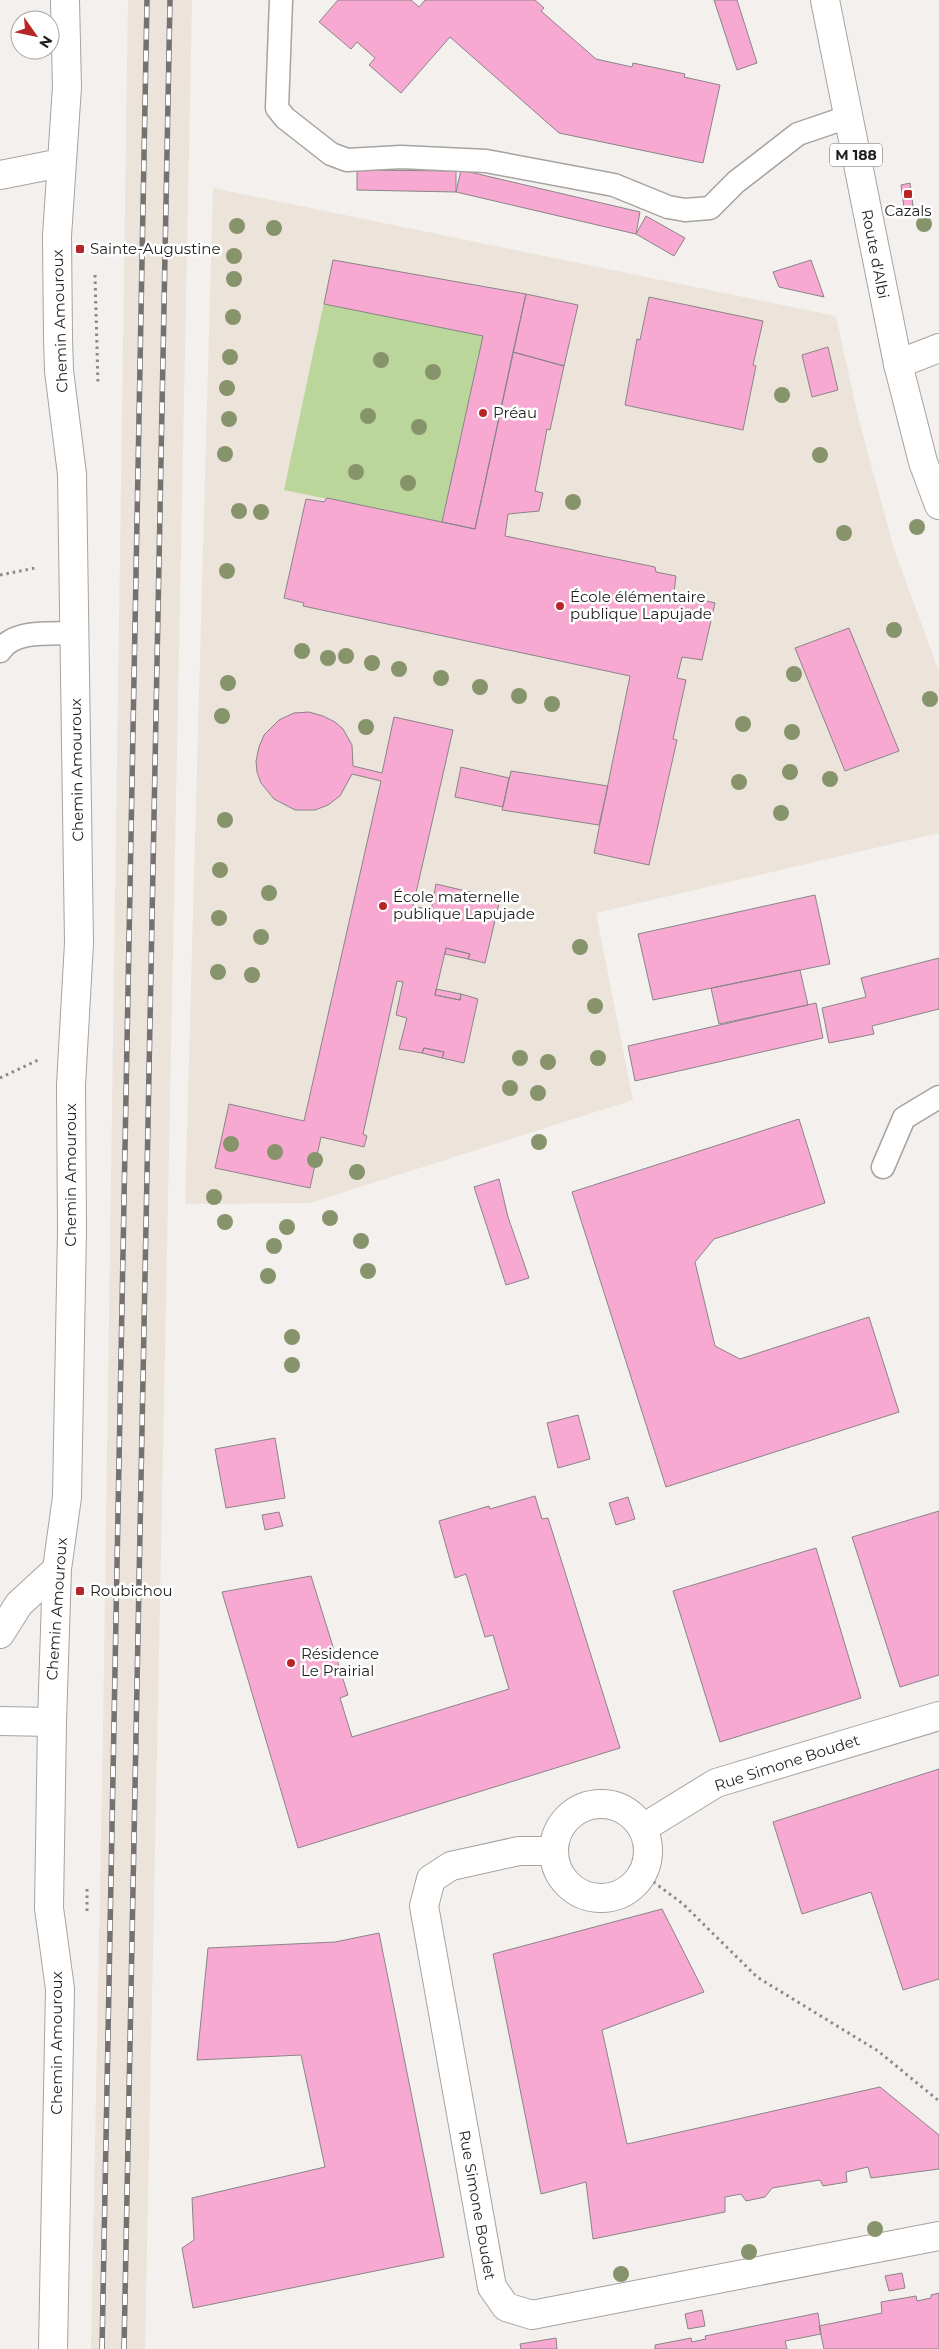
<svg xmlns="http://www.w3.org/2000/svg" width="939" height="2349" font-family="Montserrat,sans-serif">
  <style>
    .built { fill: #ece3da }
    .green { fill: #bad69a }
    .building { fill: #f7a9d2; stroke: #898587 }
    .lines { fill: none; stroke-linecap: round; stroke-linejoin: round }
    .service-casing { stroke: #a6a3a0; stroke-width: 25 }
    .minor-casing { stroke: #a6a3a0; stroke-width: 30 }
    .primary-casing { stroke: #a6a3a0; stroke-width: 30 }
    .path { stroke: #8b8987; stroke-width: 3; stroke-dasharray: 2.5 4; stroke-linecap: butt }
    .service { stroke: #fff; stroke-width: 22 }
    .minor { stroke: #fff; stroke-width: 28 }
    .primary { stroke: #fff; stroke-width: 28 }
    .rail-casing { stroke: #747270; stroke-width: 5.5 }
    .rail { stroke: #fff; stroke-width: 4; stroke-dasharray: 11; stroke-linecap: butt }
    .tree { fill: #87946b }
    .poi-dot { fill: #b62627; stroke: #fff; stroke-width: 2 }
    .labels { text-anchor: middle; stroke-width: 5; stroke-linejoin: round; paint-order: stroke }
    .shield { fill: #fff; stroke: #636262; stroke-width: 1 }
    .shield-label { font-size: 14px; font-weight: bold; fill: #201f1e }
    .poi-label { font-size: 15px; fill: #201f1e; stroke: #fff; text-anchor: start }
    .street-label { font-size: 15px; fill: #201f1e; stroke: #fff }
  </style>
  <rect width="100%" height="100%" fill="#f3f0ed"/>
  <path class="built" d="M128,0H192L145,2349H91L103,1734Z
    M213,188L836,316L858,417L894,549L939,672V833L596,913L633,1100L310,1203L185,1204Z"/>
  <path class="green" d="M333,260L526,294L475,529L284,490Z"/>
  <path class="building" d="M338,0H411L419,7L425,0H535L544,8L541,11L596,59L632,67L633,63L685,74L684,77L720,85L703,163L559,133L450,37L401,93L369,65L375,58L357,42L351,49L319,22Z
    M714,0H737L757,63L737,70Z
    M357,170L456,171V192L357,190Z
    M461,170L640,212L636,234L456,192Z
    M910,183L913,206L904,208L901,185Z
    M646,216L685,238L674,256L636,234Z
    M333,260L526,294L475,529L442,522L483,336L324,304Z
    M811,260L824,297L779,287L773,272Z
    M526,294L578,305L564,366L513,352Z
    M649,297L763,321L753,365L756,366L743,430L625,405L637,339L640,340Z
    M828,347L838,390L812,397L802,355Z
    M513,352L564,366L550,430L547,429L535,491L543,493L539,511L508,514L505,536L655,567L656,572L676,576L674,593L715,603L702,660L682,657L677,678L686,680L673,739L677,740L649,865L594,853L630,676L303,606L304,603L284,598L306,499L324,502L327,498L475,529Z
    M849,628L899,751L845,771L795,648Z
    M309,712L323,716L335,722L343,729L352,745L353,766L382,773L394,717L453,730L413,906L431,910L436,884L500,899L485,963L468,959L470,954L446,948L435,995L460,1000L461,994L478,999L464,1063L442,1058L444,1052L424,1048L422,1053L399,1049L407,1018L396,1015L403,982L397,981L363,1134L367,1136L364,1147L321,1137L310,1188L215,1168L229,1104L304,1121L381,781L352,774L340,796L328,805L315,810H295L274,799L261,783L257,772L256,761L259,747L264,735L279,720L294,713Z
    M461,767L509,778L503,807L455,797Z
    M511,771L608,786L599,825L502,810Z
    M815,895L830,964L653,1000L638,934Z
    M446,948L470,954L468,959L445,954Z
    M939,958V1009L872,1026L874,1034L829,1043L822,1008L866,997L861,978Z
    M800,970L808,1005L719,1024L711,988Z
    M436,989L461,994L460,1000L435,995Z
    M816,1003L823,1038L635,1081L628,1046Z
    M424,1048L444,1052L442,1058L422,1053Z
    M799,1119L825,1203L714,1239L695,1262L715,1346L740,1359L869,1317L899,1412L666,1487L572,1192Z
    M499,1179L508,1217L529,1278L506,1285L474,1187Z
    M578,1415L590,1459L558,1468L547,1423Z
    M275,1438L285,1498L226,1508L215,1449Z
    M535,1496L542,1519L548,1518L620,1748L298,1848L222,1592L311,1576L348,1695L340,1698L352,1737L509,1689L493,1635L485,1637L466,1574L455,1578L439,1521L489,1506L490,1509Z
    M628,1497L635,1519L616,1525L609,1503Z
    M939,1511V1675L900,1687L852,1537Z
    M279,1512L283,1526L265,1530L262,1515Z
    M816,1548L861,1698L720,1742L673,1591Z
    M939,1769V1979L903,1990L871,1892L802,1914L773,1822Z
    M662,1909L704,1992L602,2030L627,2144L880,2087L939,2135V2169L871,2178L868,2167L846,2172L847,2182L823,2186L820,2180L772,2188L765,2197L746,2201L741,2194L725,2197V2212L593,2239L586,2182L541,2194L493,1954Z
    M379,1933L444,2257L193,2308L182,2248L194,2240L192,2198L325,2167L301,2055L197,2060L208,1948L335,1942Z
    M902,2273L905,2288L889,2291L885,2276Z
    M939,2293V2349H824L819,2326L882,2313L881,2302L916,2296L917,2301L931,2298V2295Z
    M702,2310L705,2326L688,2329L685,2314Z
    M818,2313L821,2334L785,2341L787,2349H655V2345L691,2338L692,2342L706,2339L705,2336Z
    M556,2338L557,2349H521L520,2344Z"/>
  <g class="lines">
    <g class="service-casing">
      <path id="service" d="M281,0L277,108L285,118L331,154L347,160L401,157L486,161L614,185L668,207L685,210L710,208L736,182L798,134L848,117
        M0,651C14,629 52,634 75,633
        M883,1167L904,1118L939,1097"/>
    </g>
    <g class="minor-casing">
      <path id="minor" d="M0,175L61,163
        M898,364L939,348
        M0,1634L19,1604L57,1569
        M0,1721L52,1722
        M554 1851a47 47 0 1 1 94 0a47 47 0 1 1-94 0Z
        M643,1828L716,1783L939,1716
        M553,1851H519L451,1866L431,1879L424,1906L492,2287L506,2307L532,2315L939,2236
        M53,2349L60,1989L49,1908L52,1722L57,1569L67,1497L72,1230L71,1085L79,943L72,474L59,371L58,337L57,236L67,87L65,0"/>
    </g>
    <g class="primary-casing">
      <path id="primary" d="M825,0L898,364L923,462L939,505"/>
    </g>
    <path class="path" d="M95,275L98,384
      M0,575L35,568
      M0,1078L38,1060
      M643,1874L683,1904L757,1977L878,2051L939,2101
      M87,1911V1887"/>
    <use href="#service" class="service"/>
    <use href="#minor" class="minor"/>
    <use href="#primary" class="primary"/>
    <g class="rail-casing">
      <path id="rail" d="M102,2349L147,0
        M124,2349L170,0"/>
    </g>
    <use href="#rail" class="rail"/>
  </g>
  <g class="tree">
    <circle cx="924" cy="224" r="8"/>
    <circle cx="237" cy="226" r="8"/>
    <circle cx="274" cy="228" r="8"/>
    <circle cx="234" cy="256" r="8"/>
    <circle cx="234" cy="279" r="8"/>
    <circle cx="233" cy="317" r="8"/>
    <circle cx="230" cy="357" r="8"/>
    <circle cx="381" cy="360" r="8"/>
    <circle cx="433" cy="372" r="8"/>
    <circle cx="227" cy="388" r="8"/>
    <circle cx="782" cy="395" r="8"/>
    <circle cx="368" cy="416" r="8"/>
    <circle cx="229" cy="419" r="8"/>
    <circle cx="419" cy="427" r="8"/>
    <circle cx="225" cy="454" r="8"/>
    <circle cx="820" cy="455" r="8"/>
    <circle cx="356" cy="472" r="8"/>
    <circle cx="408" cy="483" r="8"/>
    <circle cx="573" cy="502" r="8"/>
    <circle cx="239" cy="511" r="8"/>
    <circle cx="261" cy="512" r="8"/>
    <circle cx="917" cy="527" r="8"/>
    <circle cx="844" cy="533" r="8"/>
    <circle cx="227" cy="571" r="8"/>
    <circle cx="894" cy="630" r="8"/>
    <circle cx="302" cy="651" r="8"/>
    <circle cx="346" cy="656" r="8"/>
    <circle cx="328" cy="658" r="8"/>
    <circle cx="372" cy="663" r="8"/>
    <circle cx="399" cy="669" r="8"/>
    <circle cx="794" cy="674" r="8"/>
    <circle cx="441" cy="678" r="8"/>
    <circle cx="228" cy="683" r="8"/>
    <circle cx="480" cy="687" r="8"/>
    <circle cx="519" cy="696" r="8"/>
    <circle cx="930" cy="699" r="8"/>
    <circle cx="552" cy="704" r="8"/>
    <circle cx="222" cy="716" r="8"/>
    <circle cx="743" cy="724" r="8"/>
    <circle cx="366" cy="727" r="8"/>
    <circle cx="792" cy="732" r="8"/>
    <circle cx="790" cy="772" r="8"/>
    <circle cx="830" cy="779" r="8"/>
    <circle cx="739" cy="782" r="8"/>
    <circle cx="781" cy="813" r="8"/>
    <circle cx="225" cy="820" r="8"/>
    <circle cx="220" cy="870" r="8"/>
    <circle cx="269" cy="893" r="8"/>
    <circle cx="219" cy="918" r="8"/>
    <circle cx="261" cy="937" r="8"/>
    <circle cx="580" cy="947" r="8"/>
    <circle cx="218" cy="972" r="8"/>
    <circle cx="252" cy="975" r="8"/>
    <circle cx="595" cy="1006" r="8"/>
    <circle cx="520" cy="1058" r="8"/>
    <circle cx="598" cy="1058" r="8"/>
    <circle cx="548" cy="1062" r="8"/>
    <circle cx="510" cy="1088" r="8"/>
    <circle cx="538" cy="1093" r="8"/>
    <circle cx="539" cy="1142" r="8"/>
    <circle cx="231" cy="1144" r="8"/>
    <circle cx="275" cy="1152" r="8"/>
    <circle cx="315" cy="1160" r="8"/>
    <circle cx="357" cy="1172" r="8"/>
    <circle cx="214" cy="1197" r="8"/>
    <circle cx="330" cy="1218" r="8"/>
    <circle cx="225" cy="1222" r="8"/>
    <circle cx="287" cy="1227" r="8"/>
    <circle cx="361" cy="1241" r="8"/>
    <circle cx="274" cy="1246" r="8"/>
    <circle cx="368" cy="1271" r="8"/>
    <circle cx="268" cy="1276" r="8"/>
    <circle cx="292" cy="1337" r="8"/>
    <circle cx="292" cy="1365" r="8"/>
    <circle cx="875" cy="2229" r="8"/>
    <circle cx="749" cy="2252" r="8"/>
    <circle cx="621" cy="2274" r="8"/>
  </g>
  <g class="poi-dot">
    <rect x="903" y="189" width="10" height="10" rx="2.5"/>
    <rect x="75" y="244" width="10" height="10" rx="2.5"/>
    <circle cx="483" cy="413" r="5"/>
    <circle cx="560" cy="606" r="5"/>
    <circle cx="383" cy="906" r="5"/>
    <rect x="75" y="1586" width="10" height="10" rx="2.5"/>
    <circle cx="291" cy="1663" r="5"/>
  </g>
  <g class="labels">
    <rect class="shield" x="830" y="143.5" width="52" height="23" rx="4"/>
    <g class="shield-label">
      <text x="856" y="160">M 188</text>
    </g>
    <g class="poi-label">
      <text x="908" y="216" text-anchor="middle">Cazals</text>
      <text x="90" y="254">Sainte-Augustine</text>
      <text x="493" y="418">Préau</text>
      <text x="570" y="602">École élémentaire<tspan x="570" dy="17">publique Lapujade</tspan></text>
      <text x="393" y="902">École maternelle<tspan x="393" dy="17">publique Lapujade</tspan></text>
      <text x="90" y="1596">Roubichou</text>
      <text x="301" y="1659">Résidence<tspan x="301" dy="17">Le Prairial</tspan></text>
    </g>
    <g class="street-label">
      <text transform="translate(875 254) rotate(79)" y="5">Route d'Albi</text>
      <text transform="translate(60 321) rotate(-92)" y="5">Chemin Amouroux</text>
      <text transform="translate(77 770) rotate(-91)" y="5">Chemin Amouroux</text>
      <text transform="translate(71 1175) rotate(-90)" y="5">Chemin Amouroux</text>
      <text transform="translate(57 1609) rotate(-86)" y="5">Chemin Amouroux</text>
      <text transform="translate(787 1763) rotate(-18)" y="5">Rue Simone Boudet</text>
      <text transform="translate(57 2043) rotate(-90)" y="5">Chemin Amouroux</text>
      <text transform="translate(477 2205) rotate(80)" y="5">Rue Simone Boudet</text>
    </g>
  </g>
  <g transform="translate(35 35) rotate(123)"><circle r="24" fill="#ffffff" stroke="#a6a5a5"/>
  <path d="M0-4L9 19L0 12L-9 19Z" fill="#b62627"/>
  <text y="-8" font-size="14" font-weight="bold" text-anchor="middle" fill="#201f1e">N</text>
  </g>
</svg>
